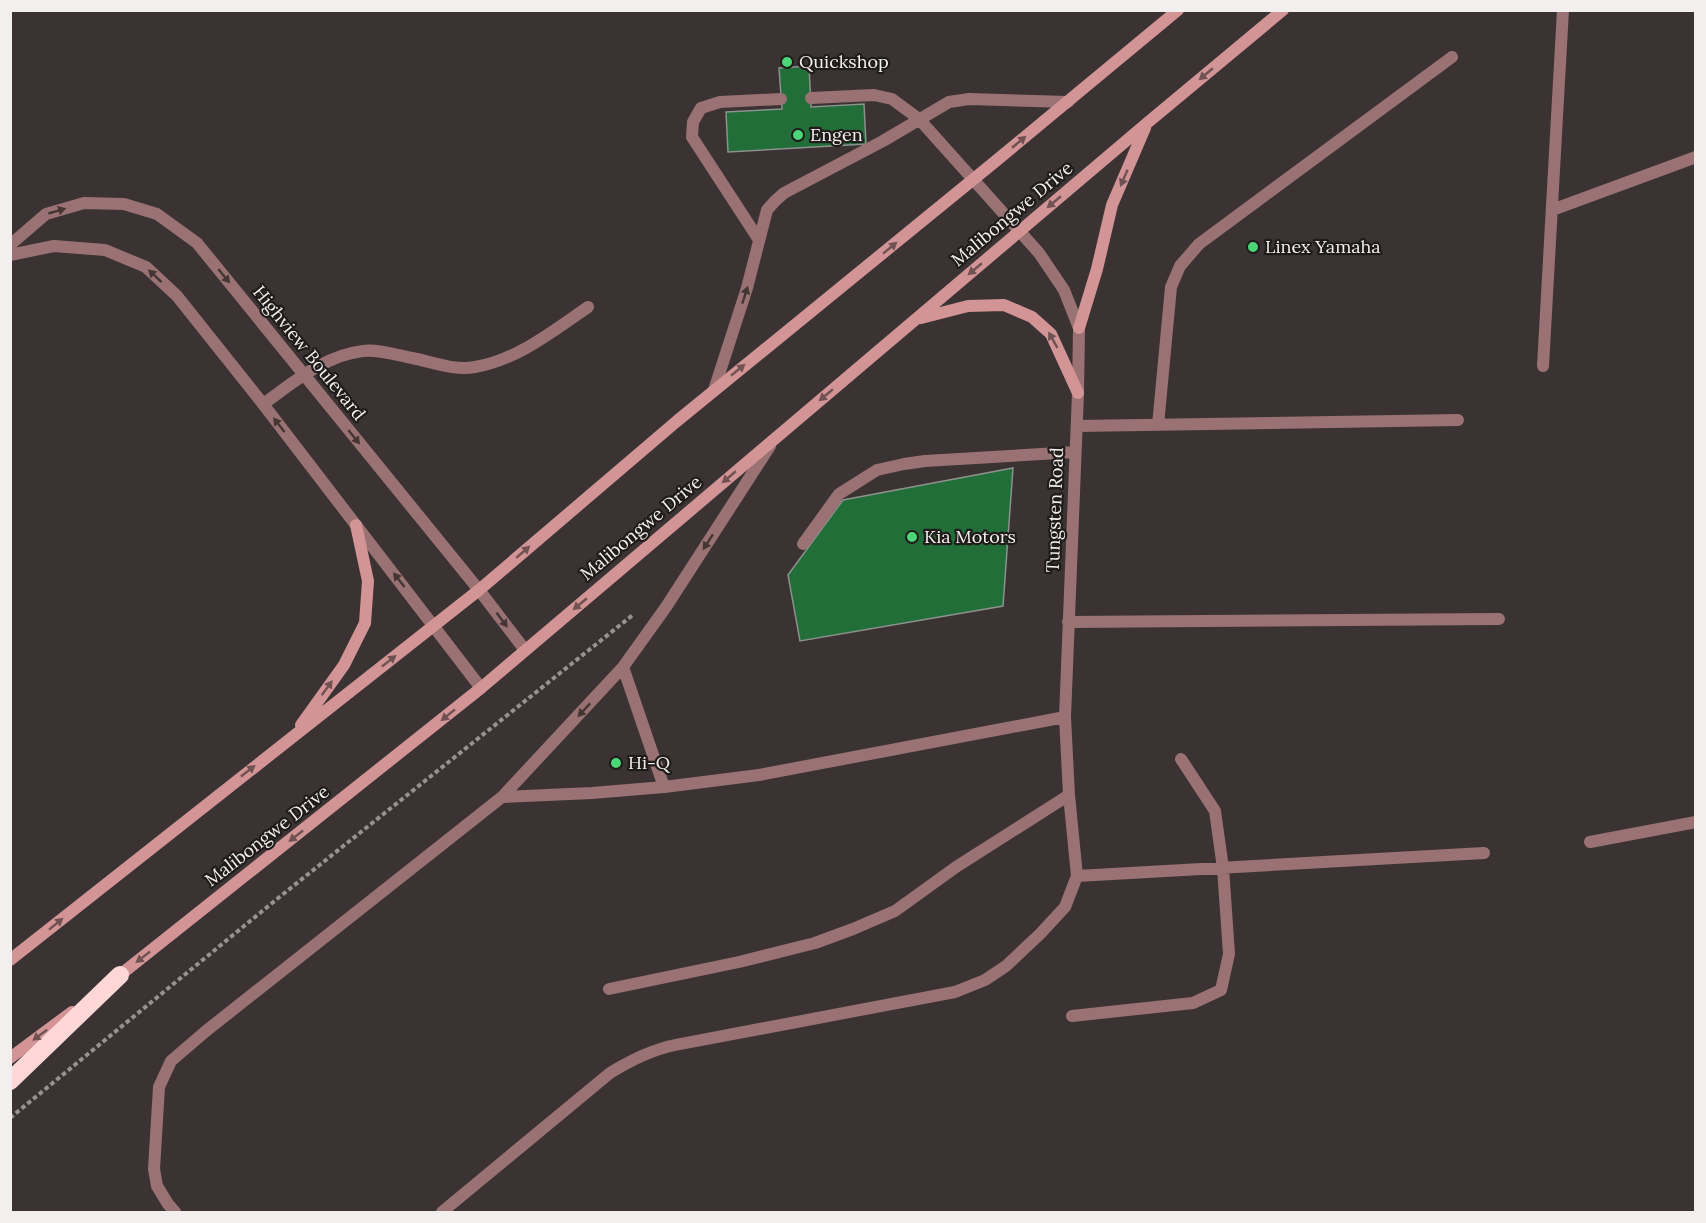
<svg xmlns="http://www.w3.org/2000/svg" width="1706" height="1223" font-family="Lora,serif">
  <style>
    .building { fill: #216e39; stroke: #8b918c; stroke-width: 1.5 }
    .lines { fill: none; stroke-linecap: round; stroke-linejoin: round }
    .path { stroke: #989191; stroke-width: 4; stroke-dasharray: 4.5 3; stroke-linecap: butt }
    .lane { stroke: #9a7273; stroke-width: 12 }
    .street { stroke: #9a7273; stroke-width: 12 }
    .secondary { stroke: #d29495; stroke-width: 12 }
    .highway { stroke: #ffd7d7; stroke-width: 18 }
    .oneway { fill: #705252 }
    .oneway2 { fill: #453636 }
    .poi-dot { fill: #4bd677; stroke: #201c1c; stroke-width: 2 }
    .labels { text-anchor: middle; stroke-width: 4.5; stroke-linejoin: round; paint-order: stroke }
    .poi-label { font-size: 18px; fill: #f4efef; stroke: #201c1c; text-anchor: start }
    .street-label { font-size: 18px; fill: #f4efef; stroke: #201c1c }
  </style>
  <rect width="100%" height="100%" fill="#3b3333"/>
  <path class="building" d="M809,66L811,107L864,104L866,144L728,152L726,112L782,109L779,68Z
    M1013,468L1003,606L800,641L788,575L843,500Z"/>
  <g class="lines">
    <path class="path" d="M10,1118L277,899L634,614"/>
    <path class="lane" d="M1552,210L1696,157
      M759,240L692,137L693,122L701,108L720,102L781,99
      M1543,366L1563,10
      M714,390L747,288L767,210L775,201L784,193L883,141L949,102L969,99L1068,102
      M263,404C293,383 325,355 363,351C378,349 397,355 412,358C433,362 454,371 475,367C517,360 553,331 588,307
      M1158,425L1171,287L1180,266L1199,244L1452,57
      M1077,426L1458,420
      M803,544L839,494L877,470L904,464L925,461L1075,452
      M1068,622L1499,619
      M623,667L664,787
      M502,797L623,667L666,607L770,446
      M1077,876L1484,853
      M609,989L739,962L815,943L853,929L895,911L956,867L1069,795
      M1072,1016L1193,1003L1221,990L1229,954L1223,868L1215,811L1181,759
      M175,1212L168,1204L157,1186L154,1169L159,1087L171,1061L206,1031L502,797L592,793L664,787L759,775L1065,717
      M442,1212L610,1073C631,1060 651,1050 675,1045L955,992L985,980L1006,966L1040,934L1065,907L1077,876L1069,795L1065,717L1078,393L1079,328L1064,290L1039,253L919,119L892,99L874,95L811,98"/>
    <path class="street" d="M10,245L46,214L84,203L124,204L157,214L197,243L479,590L525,650
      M10,255L54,246L105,250L146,267L177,296L263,404L481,688
      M1590,842L1696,822"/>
    <path class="secondary" d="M921,318L968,306L1004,305L1032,317L1051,334L1078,393
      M1079,328L1097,269L1112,205L1145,128
      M301,725L344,665L365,623L368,581L356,525
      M10,960L479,590L677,421L997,160L1178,10
      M115,979L481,688L1146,124L1283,10
      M10,1058L72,1012"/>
    <path class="highway" d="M10,1081L120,975"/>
  </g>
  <defs><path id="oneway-solid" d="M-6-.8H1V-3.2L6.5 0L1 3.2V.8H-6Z" transform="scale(1.5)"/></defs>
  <g class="oneway">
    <use href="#oneway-solid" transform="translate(1206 74) rotate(140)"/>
    <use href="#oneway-solid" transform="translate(1019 142) rotate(-40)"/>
    <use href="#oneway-solid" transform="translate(1124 178) rotate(113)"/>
    <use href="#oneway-solid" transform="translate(1054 202) rotate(140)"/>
    <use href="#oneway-solid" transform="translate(890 248) rotate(-39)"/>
    <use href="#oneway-solid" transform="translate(975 269) rotate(140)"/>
    <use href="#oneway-solid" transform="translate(1053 340) rotate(-119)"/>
    <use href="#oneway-solid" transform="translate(738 370) rotate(-39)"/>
    <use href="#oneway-solid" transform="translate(826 395) rotate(140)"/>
    <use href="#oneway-solid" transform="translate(729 477) rotate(140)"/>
    <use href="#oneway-solid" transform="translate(523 552) rotate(-41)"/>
    <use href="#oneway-solid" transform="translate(580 604) rotate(140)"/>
    <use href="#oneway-solid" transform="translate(389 661) rotate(-38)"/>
    <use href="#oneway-solid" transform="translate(327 688) rotate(-54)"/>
    <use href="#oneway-solid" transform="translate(448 715) rotate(141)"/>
    <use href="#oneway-solid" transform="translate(248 771) rotate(-38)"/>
    <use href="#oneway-solid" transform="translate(296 836) rotate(142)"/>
    <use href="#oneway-solid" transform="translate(56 924) rotate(-39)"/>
    <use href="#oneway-solid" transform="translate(143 957) rotate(142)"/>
    <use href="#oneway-solid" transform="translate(40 1035) rotate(143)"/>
  </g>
  <g class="oneway2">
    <use href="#oneway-solid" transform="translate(57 211) rotate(-16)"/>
    <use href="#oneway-solid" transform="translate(155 276) rotate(-137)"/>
    <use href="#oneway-solid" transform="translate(224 276) rotate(51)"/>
    <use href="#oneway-solid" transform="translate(745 295) rotate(-72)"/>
    <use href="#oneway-solid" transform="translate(279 425) rotate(-128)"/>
    <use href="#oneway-solid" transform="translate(354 437) rotate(51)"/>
    <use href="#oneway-solid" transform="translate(708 542) rotate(123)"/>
    <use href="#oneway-solid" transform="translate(399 580) rotate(-128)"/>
    <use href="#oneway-solid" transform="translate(502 620) rotate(53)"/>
    <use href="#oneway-solid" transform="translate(584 710) rotate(133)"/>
  </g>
  <g class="poi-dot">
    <circle cx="787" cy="62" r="6"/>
    <circle cx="798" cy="135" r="6"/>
    <circle cx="1253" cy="247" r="6"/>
    <circle cx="912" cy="537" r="6"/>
    <circle cx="616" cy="763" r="6"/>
  </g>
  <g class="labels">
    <g class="poi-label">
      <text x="799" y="68">Quickshop</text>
      <text x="810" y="141">Engen</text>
      <text x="1265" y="253">Linex Yamaha</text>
      <text x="924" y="543">Kia Motors</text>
      <text x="628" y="769">Hi-Q</text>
    </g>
    <g class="street-label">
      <text transform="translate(1012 214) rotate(-40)" y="6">Malibongwe Drive</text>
      <text transform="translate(309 353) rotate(51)" y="6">Highview Boulevard</text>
      <text transform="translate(1055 510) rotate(-88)" y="6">Tungsten Road</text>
      <text transform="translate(641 528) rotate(-40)" y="6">Malibongwe Drive</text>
      <text transform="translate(267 836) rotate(-38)" y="6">Malibongwe Drive</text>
    </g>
  </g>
  <rect width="1706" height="1223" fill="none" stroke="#f4efef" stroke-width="24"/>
</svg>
